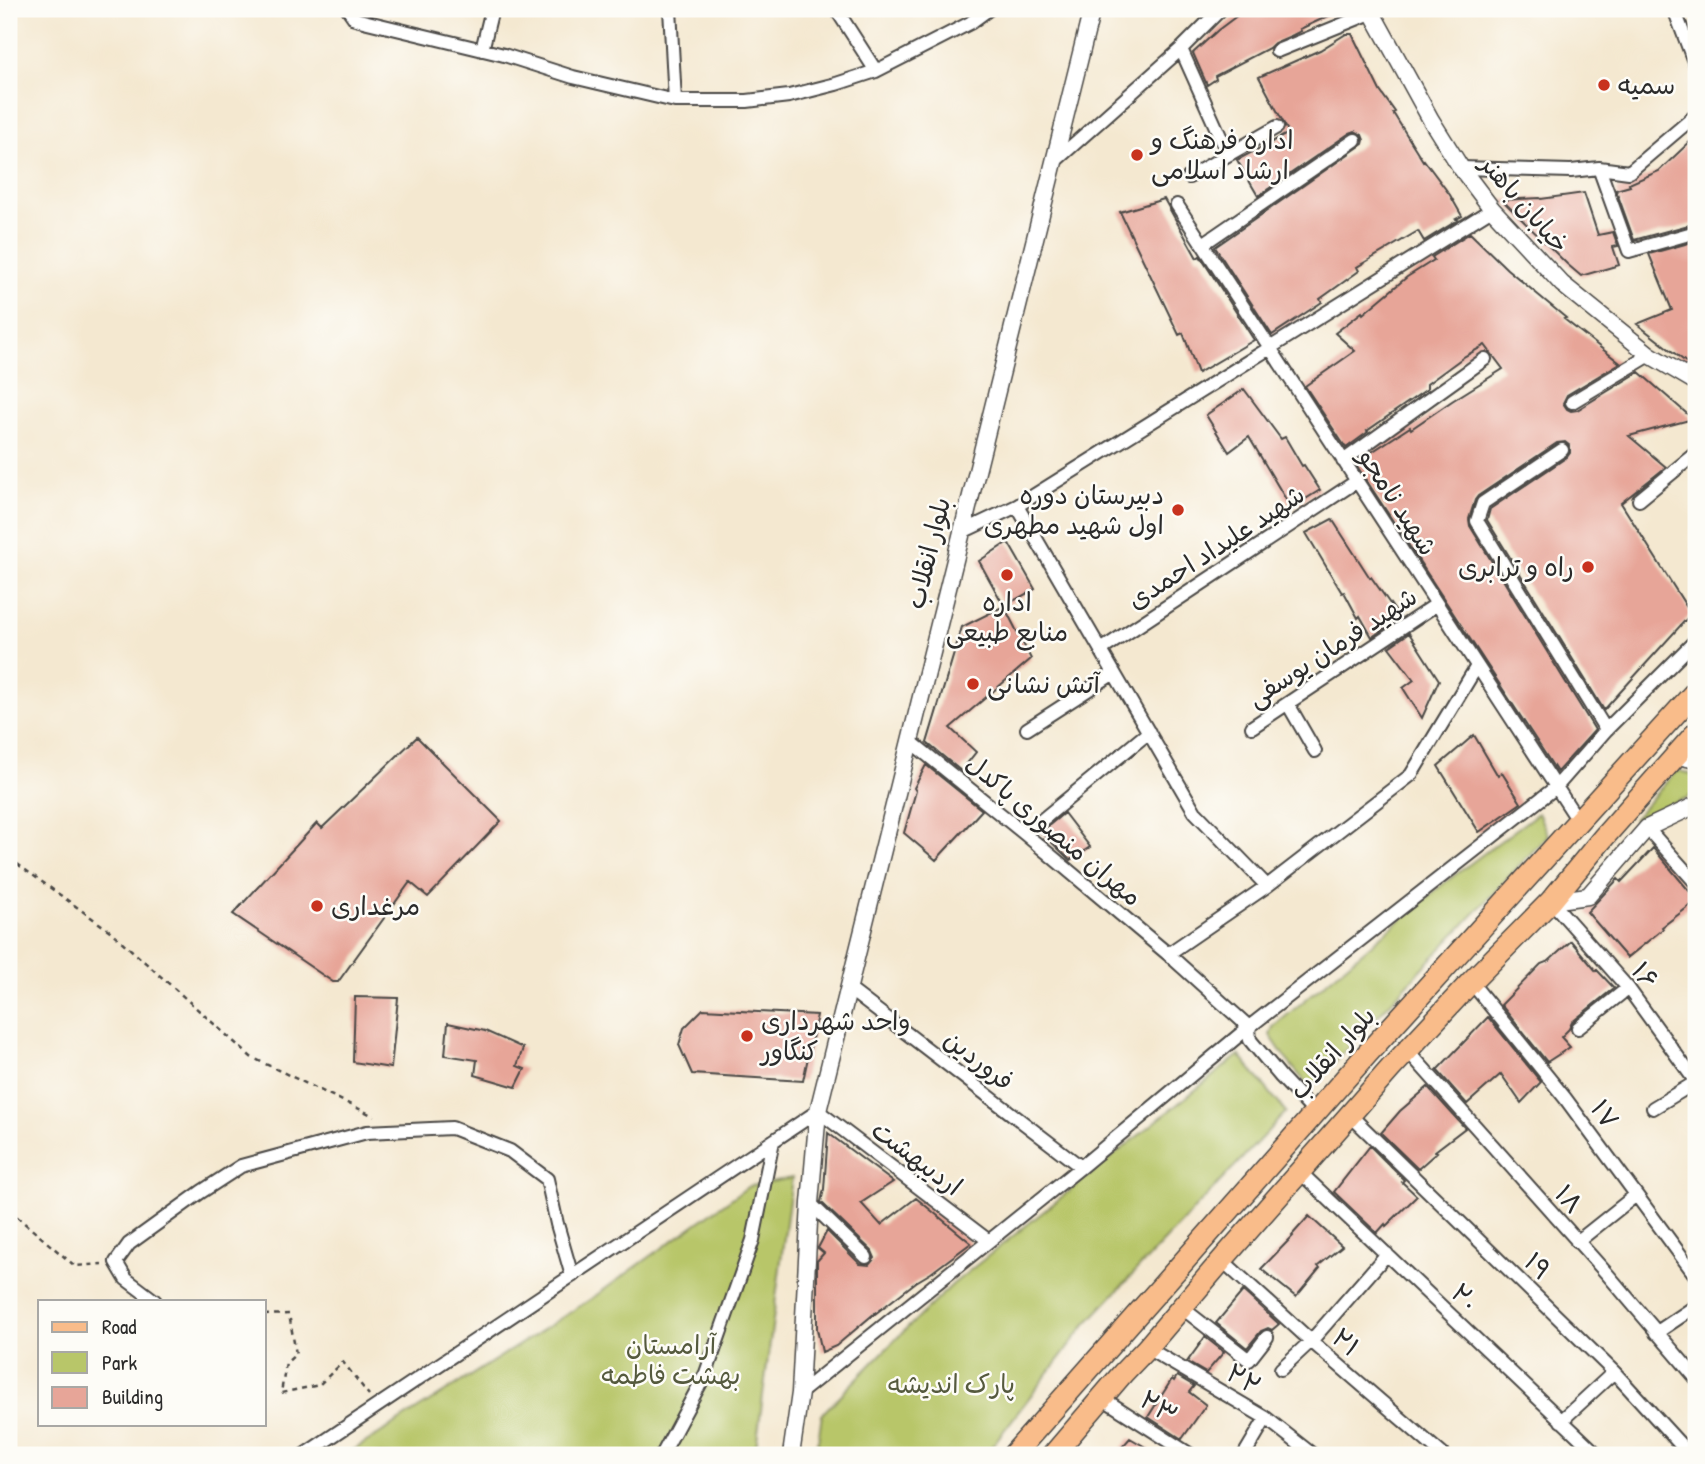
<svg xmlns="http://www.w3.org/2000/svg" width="1705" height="1464" font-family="'Patrick Hand','Playpen Sans Arabic',sans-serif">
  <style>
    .green { fill: #b8c669; stroke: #72784a; stroke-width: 2 }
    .building { fill: #e7a598 }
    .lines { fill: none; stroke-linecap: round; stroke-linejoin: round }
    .minor-casing { stroke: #494744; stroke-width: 16 }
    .tertiary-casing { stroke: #494744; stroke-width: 19 }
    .primary-casing { stroke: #494744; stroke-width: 24 }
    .path { stroke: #494744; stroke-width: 2.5; stroke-dasharray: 5 5; stroke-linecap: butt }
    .minor { stroke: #fff; stroke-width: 12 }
    .tertiary { stroke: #fff; stroke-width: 16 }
    .primary { stroke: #f9bc8a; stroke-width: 21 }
    .poi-dot { fill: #c8321e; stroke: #fdfcf7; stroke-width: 2.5 }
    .labels { text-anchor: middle; stroke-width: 5; stroke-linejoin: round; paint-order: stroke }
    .poi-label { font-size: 26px; fill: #2b2b2b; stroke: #fdfcf7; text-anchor: start }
    .street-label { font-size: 26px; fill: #2b2b2b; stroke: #fdfcf7 }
    .park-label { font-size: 26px; fill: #555a3e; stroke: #fdfcf7 }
  </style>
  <rect width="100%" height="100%" fill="#fdfcf7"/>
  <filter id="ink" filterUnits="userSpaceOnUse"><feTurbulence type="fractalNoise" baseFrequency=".0143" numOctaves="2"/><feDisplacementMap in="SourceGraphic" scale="14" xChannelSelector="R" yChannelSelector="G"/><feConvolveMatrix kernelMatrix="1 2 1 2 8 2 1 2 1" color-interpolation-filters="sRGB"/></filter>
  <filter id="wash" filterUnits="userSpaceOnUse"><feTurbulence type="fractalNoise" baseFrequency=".00686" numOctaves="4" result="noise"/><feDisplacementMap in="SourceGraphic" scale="28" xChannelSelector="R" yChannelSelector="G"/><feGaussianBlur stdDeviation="1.57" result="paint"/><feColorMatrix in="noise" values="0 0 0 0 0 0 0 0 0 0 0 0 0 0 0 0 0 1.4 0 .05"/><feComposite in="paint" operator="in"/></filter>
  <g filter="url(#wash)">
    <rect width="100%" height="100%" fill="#f4e8d0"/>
    <path class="green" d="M1677,770L1696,776V794L1633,820Z
      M1538,813L1548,835L1310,1088L1286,1059L1270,1035L1273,1027L1443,884Z
      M1239,1055L1286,1112L1086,1324L985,1455H816L822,1414L899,1336L953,1284Z
      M792,1178L755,1455H346L591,1299L749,1186Z"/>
    <g id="blocks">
      <path class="building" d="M1246,9H1344L1300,29L1301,31L1293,35L1274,43L1269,48L1215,76L1216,79L1207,85L1193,53L1218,30Z
        M1346,34H1352L1380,91L1395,112L1393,113L1423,161L1424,160L1450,195L1462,216L1456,219L1458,220L1424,241L1418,231L1357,267L1359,271L1320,299L1322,302L1272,335L1215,247L1363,144L1364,140L1362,135L1355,131L1350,133L1258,196L1237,160L1289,133L1259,77L1320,50Z
        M1696,136V223L1634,240L1616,190L1630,186L1629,184L1659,171Z
        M1584,193L1598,235L1613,232L1618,246L1613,247L1619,265L1581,276L1567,264L1502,200L1540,198L1541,199Z
        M1164,199L1197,258L1200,256L1254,340L1198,373L1183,333L1179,335L1120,212Z
        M1470,233L1507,269L1566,318L1564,319L1620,363L1567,395L1563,403L1567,409L1571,411L1577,410L1639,372L1693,419L1629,436L1666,467L1621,503L1691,614L1604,710L1487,520L1490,509L1567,457L1570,453V446L1565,442L1557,443L1478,496L1475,500L1469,519L1470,526L1595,730L1557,772L1355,463L1410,427L1411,429L1452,401L1503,369L1485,345L1465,356L1427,384V389L1367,431L1368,432L1346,448L1305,386L1355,351L1335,333L1362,312L1363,314L1407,277L1434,260L1432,257Z
        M1696,241V370L1637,324L1672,310L1649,254Z
        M1244,389L1281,439L1285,437L1302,466L1304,465L1320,490L1291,508L1249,437L1229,452L1206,415Z
        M1332,519L1370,578L1371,577L1400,618L1372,637L1360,616L1358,618L1344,592L1342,593L1306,533Z
        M1008,542L1035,589L1004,606L979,561Z
        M1004,606L1031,659L950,728L976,752L961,771L927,743L962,627Z
        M1409,633L1439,680L1422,718L1403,688L1414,680L1389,647Z
        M1474,735L1498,776L1502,773L1521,803L1479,832L1438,766Z
        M417,737L501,821L428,897L410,882L338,982H333L233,914L317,823L322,828Z
        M926,765L982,810L936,860L904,833L916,791L914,788Z
        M1064,813L1090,847L1070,860L1041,832Z
        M1653,848L1696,899V901L1662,927L1663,929L1627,958L1587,912L1618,879L1621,882Z
        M1571,941L1596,971L1597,970L1614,988L1572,1022L1569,1029L1561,1037L1570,1047L1547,1062L1501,1005L1541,964L1549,961Z
        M355,997L398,998L391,1068L353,1062Z
        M703,1009L817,1015L803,1081L692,1074L679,1045L684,1028Z
        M1488,1017L1541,1082L1521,1103L1501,1074L1467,1104L1437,1070Z
        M448,1023L485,1031L523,1048L517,1066L525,1069L516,1087L475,1075L477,1060L445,1055Z
        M1428,1087L1465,1128L1435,1151L1437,1152L1418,1169L1381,1133L1400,1111Z
        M828,1133L893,1182L861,1203L881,1225L916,1198L971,1243L931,1273L916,1282L875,1314V1313L836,1346L822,1352L817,1329V1261L824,1253L818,1248L827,1231L860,1264L869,1265L875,1258L872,1251L821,1202L824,1189Z
        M1370,1146L1404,1180L1402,1182L1417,1196L1386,1226L1385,1224L1377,1233L1334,1192Z
        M1309,1216L1342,1246L1318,1266L1320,1268L1296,1297L1261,1269L1293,1236L1292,1235Z
        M1243,1291L1279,1324L1272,1330L1268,1328L1261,1331L1247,1348L1216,1323Z
        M1205,1337L1224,1352L1206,1373L1187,1362Z
        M1177,1376L1194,1386L1189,1392L1206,1405L1182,1439L1148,1417L1172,1379L1174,1381Z
        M1130,1438L1159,1455H1115Z"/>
    </g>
  </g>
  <g filter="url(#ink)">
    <use href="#blocks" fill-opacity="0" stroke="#494744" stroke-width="2"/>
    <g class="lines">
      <g class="minor-casing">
        <path id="minor" d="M348,9L355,19L504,55L573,77L675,101H747L789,96L836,84L876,71L970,23L989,9
          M670,9L675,101
          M836,9L876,71
          M1674,9L1696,67
          M1181,49L1228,154
          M482,50L492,9
          M1277,51L1371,13
          M1054,162L1181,49L1221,9
          M1461,168L1571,171L1599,168L1629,172L1696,115
          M1599,168L1629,251L1696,232
          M1189,177L1277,127
          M1177,205L1579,822
          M1203,244L1355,140
          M1572,402L1650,355
          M1562,450L1483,503L1477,521L1606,730
          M1343,461L1485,359
          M1639,500L1696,453
          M1017,506L1195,812L1267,886L1411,775L1477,666
          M962,532L1017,506L1492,209
          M1101,650L1357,481
          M1288,704L1315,751
          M1252,727L1437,604
          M1027,729L1114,673
          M910,741L1025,834L1168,954L1267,886
          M1647,828L1696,883
          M1025,834L1149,732
          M1551,901L1628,988L1696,1082L1653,1108
          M1168,954L1249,1027L1250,1040L1281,1077L1315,1113
          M1471,982L1565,1098L1696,1276
          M849,989L1081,1167
          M1578,1028L1628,988
          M1408,1051L1608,1275L1696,1378
          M1350,1115L1614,1372L1690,1455
          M1300,1172L1598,1455
          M810,1203L866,1257
          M1577,1242L1636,1195
          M1222,1260L1311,1341L1443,1455
          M155,1301L126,1279L116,1262L129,1244L201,1192L241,1166L367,1132L452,1128L510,1151L547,1179L557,1224L572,1276
          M1181,1307L1249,1360L1267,1337
          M1656,1333L1696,1306
          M1147,1348L1266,1418L1313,1455
          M1281,1369L1311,1341L1387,1254
          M800,1393L1081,1167L1249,1027L1556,787L1606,730L1696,640
          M1102,1398L1191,1455
          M1561,1421L1614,1372
          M304,1455L818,1111L989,1241
          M662,1455L706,1373L753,1240L773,1141
          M1244,1455L1266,1418"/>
      </g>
      <g class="tertiary-casing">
        <path id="tertiary" d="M1370,9L1431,120L1461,168L1492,209L1562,284L1650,355L1696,382
          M1678,756L1696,760
          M1551,901L1588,896L1647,828L1696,805
          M791,1455L800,1393L810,1203L818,1111L1092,9"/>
      </g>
      <g class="primary-casing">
        <path id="primary" d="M1013,1455L1367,1054L1696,691
          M1053,1455L1123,1373L1147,1348L1222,1260L1391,1068L1471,982L1551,901L1604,837L1696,733"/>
      </g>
      <path class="path" d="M9,858L110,931L251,1057L374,1116
        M9,1210L75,1266L102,1264
        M264,1315L289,1314L296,1354L286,1363L281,1393L319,1385L343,1362L369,1395"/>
      <use href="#minor" class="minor"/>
      <use href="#tertiary" class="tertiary"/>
      <use href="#primary" class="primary"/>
    </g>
  </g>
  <g class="poi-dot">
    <circle cx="1604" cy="85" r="7"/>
    <circle cx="1137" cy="155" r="7"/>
    <circle cx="1178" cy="510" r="7"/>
    <circle cx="1588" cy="567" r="7"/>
    <circle cx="1007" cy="575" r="7"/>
    <circle cx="973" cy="684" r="7"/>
    <circle cx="317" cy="906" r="7"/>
    <circle cx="747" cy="1036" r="7"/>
  </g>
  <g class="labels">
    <g class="poi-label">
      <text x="1618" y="94">سمیه</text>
      <text x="1151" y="149">اداره فرهنگ و<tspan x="1151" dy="30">ارشاد اسلامی</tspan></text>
      <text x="1164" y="504" text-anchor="end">دبیرستان دوره<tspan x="1164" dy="30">اول شهید مطهری</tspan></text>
      <text x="1574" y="576" text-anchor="end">راه و ترابری</text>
      <text x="1007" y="611" text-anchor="middle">اداره<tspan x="1007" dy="30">منابع طبیعی</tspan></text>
      <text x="987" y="693">آتش نشانی</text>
      <text x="331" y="915">مرغداری</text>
      <text x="761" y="1030">واحد شهرداری<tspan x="761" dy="30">کنگاور</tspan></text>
    </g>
    <g class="street-label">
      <text transform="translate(1525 204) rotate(49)" y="9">خیابان باهنر</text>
      <text transform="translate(1398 502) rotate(57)" y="9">شهید نامجو</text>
      <text transform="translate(1216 547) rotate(-33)" y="9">شهید علیداد احمدی</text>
      <text transform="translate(928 553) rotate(-76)" y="9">بلوار انقلاب</text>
      <text transform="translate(1332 647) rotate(-33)" y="9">شهید فرمان یوسفی</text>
      <text transform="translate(1054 830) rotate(40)" y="9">مهران منصوری پاکدل</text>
      <text transform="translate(1645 975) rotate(51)" y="9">۱۶</text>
      <text transform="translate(1332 1053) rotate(-48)" y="9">بلوار انقلاب</text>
      <text transform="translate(979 1060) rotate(38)" y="9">فروردین</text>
      <text transform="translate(1605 1114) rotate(54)" y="9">۱۷</text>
      <text transform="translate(917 1158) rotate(37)" y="9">اردیبهشت</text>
      <text transform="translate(1569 1199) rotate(49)" y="9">۱۸</text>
      <text transform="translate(1538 1266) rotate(44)" y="9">۱۹</text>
      <text transform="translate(1465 1297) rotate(44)" y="9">۲۰</text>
      <text transform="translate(1346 1342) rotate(41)" y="9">۲۱</text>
      <text transform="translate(1244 1379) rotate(31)" y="9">۲۲</text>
      <text transform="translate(1159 1407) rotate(33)" y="9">۲۳</text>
    </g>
    <g class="park-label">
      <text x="671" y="1354">آرامستان<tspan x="671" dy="30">بهشت فاطمه</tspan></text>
      <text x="951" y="1393">پارک اندیشه</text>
    </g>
  </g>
  <rect width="1705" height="1464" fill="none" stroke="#fdfcf7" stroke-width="35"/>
  <rect x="38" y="1300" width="228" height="126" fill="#fdfcf7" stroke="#a9a8a5" stroke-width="2"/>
  <rect x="52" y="1322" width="35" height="10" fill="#f9bc8a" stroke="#a9a8a5" stroke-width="2"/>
  <text x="102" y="1334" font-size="21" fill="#2b2b2b">Road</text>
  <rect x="52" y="1352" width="35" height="21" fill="#b8c669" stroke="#a9a8a5" stroke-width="2"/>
  <text x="102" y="1370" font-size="21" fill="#2b2b2b">Park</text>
  <rect x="52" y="1387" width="35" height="21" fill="#e7a598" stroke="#a9a8a5" stroke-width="2"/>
  <text x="102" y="1404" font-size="21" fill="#2b2b2b">Building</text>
</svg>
